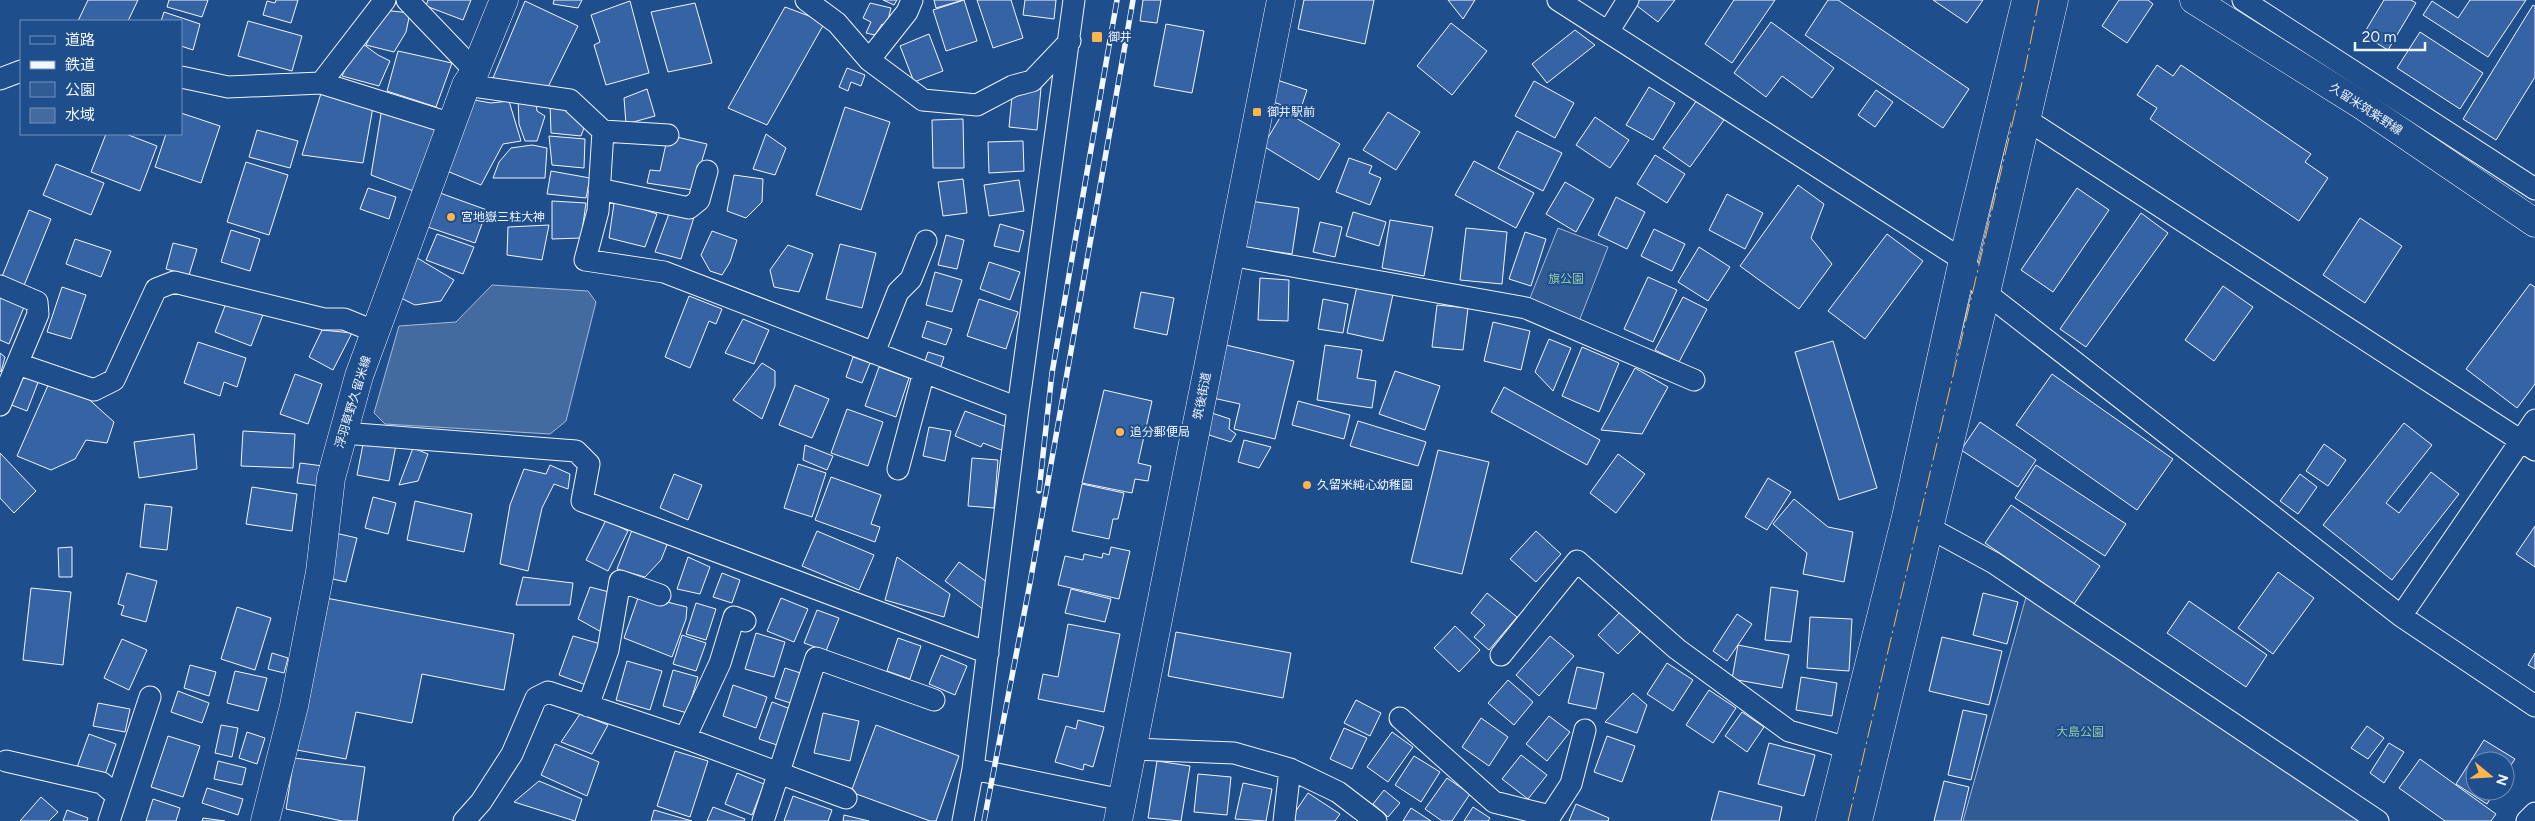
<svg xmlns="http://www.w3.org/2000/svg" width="2535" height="821" font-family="Figtree,'Noto Sans JP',sans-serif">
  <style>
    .green { fill: #305b95; stroke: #a8bbd7 }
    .water { fill: #446ba0; stroke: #a8bbd7 }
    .building { fill: #3563a3; stroke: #f2f6ff }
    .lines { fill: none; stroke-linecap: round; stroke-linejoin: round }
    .street-casing { stroke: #f2f6ff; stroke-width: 23 }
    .secondary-casing { stroke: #f2f6ff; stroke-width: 29 }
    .primary-casing { stroke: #f2f6ff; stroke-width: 29 }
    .street { stroke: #1f4e8c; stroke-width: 21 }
    .secondary { stroke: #1f4e8c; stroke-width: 28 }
    .primary { stroke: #1f4e8c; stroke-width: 28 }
    .rail-casing { stroke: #f2f6ff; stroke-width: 5.5 }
    .rail { stroke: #1f4e8c; stroke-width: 4; stroke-dasharray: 11; stroke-linecap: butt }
    .power { stroke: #ffb74d; stroke-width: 1; stroke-dasharray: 18 4 2.5 4; stroke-linecap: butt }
    .poi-dot { fill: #ffb74d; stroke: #1f4e8c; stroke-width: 2 }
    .labels { text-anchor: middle; stroke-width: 4; stroke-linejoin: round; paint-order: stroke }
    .poi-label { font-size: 12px; fill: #f2f6ff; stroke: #1f4e8c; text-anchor: start }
    .street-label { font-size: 12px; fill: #f2f6ff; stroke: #1f4e8c }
    .park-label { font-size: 12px; fill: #97c8a6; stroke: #1f4e8c }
  </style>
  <rect width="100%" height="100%" fill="#1f4e8c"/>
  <path class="green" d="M1558,228L1608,247L1576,329L1526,308Z
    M2028,590L2372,821H1963Z"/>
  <path class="water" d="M492,285L588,291L596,302L566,421L550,434L385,424L374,413L399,326L456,322Z"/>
  <path class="building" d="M88,0H138L128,21H78Z
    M169,0H208L202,17L167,7Z
    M276,0H298L291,23L263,15L267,1L275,3Z
    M428,0H471L463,20L426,6Z
    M554,0H582L578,8L553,4Z
    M883,0H897L894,5Z
    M934,0H963L936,8Z
    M964,0L977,41L946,51L933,10Z
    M977,0H1011L1023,38L993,48Z
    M1025,0H1056L1054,19L1023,15Z
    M1143,0H1161L1157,23L1140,21Z
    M1304,0H1374L1365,44L1298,29Z
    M1448,0H1475L1463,19Z
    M1634,0H1675L1658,22L1632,2Z
    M1734,0H1775L1732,63L1705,44Z
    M1828,0H1838L1969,89L1943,128L1805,35Z
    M1933,0H1983L1967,23Z
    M2119,0H2148L2153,4L2127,43L2102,26Z
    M2384,0H2411L2416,3L2388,50L2363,35Z
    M2470,0H2526L2488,57L2423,15L2432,1L2458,18Z
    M525,1L578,26L547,89L493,78Z
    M630,1L649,73L606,85L594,45L600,42L591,15Z
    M695,3L712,63L668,72L651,12Z
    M870,3L891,8L886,27L882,24L875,35L866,33L871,22L863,18Z
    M2533,5L2535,6V77L2496,140L2463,119Z
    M785,7L825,22L767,125L728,108Z
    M383,10L410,13L406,32L394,52L366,45Z
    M164,12L200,24L193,50L181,46V21H161Z
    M248,21L302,36L292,71L238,56Z
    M1771,22L1834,68L1812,98L1782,76L1766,97L1734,73Z
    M1451,23L1487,51L1452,95L1417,66Z
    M1166,24L1204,31L1192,93L1154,86Z
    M1575,30L1595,45L1547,83L1532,64Z
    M2420,32L2483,73L2460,109L2397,68Z
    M929,34L943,71L914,82L900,46Z
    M359,41L378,55L390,61L379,86L342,76Z
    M398,51L452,63L436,107L387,91Z
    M2157,65L2173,76L2181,65L2311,154L2305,162L2328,178L2299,221L2150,119L2157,108L2137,95Z
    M847,68L865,75L861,86L851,82L848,91L839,87Z
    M1271,78L1307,90L1300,111L1264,99Z
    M1534,81L1574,103L1555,138L1515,116Z
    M1013,86L1041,88L1037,130L1009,127Z
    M1649,87L1675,103L1653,140L1626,125Z
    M647,89L655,116L626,124L624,98Z
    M322,90L373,107L363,163L302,155Z
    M1876,90L1893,102L1875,127L1858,115Z
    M518,98L536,103L537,111L545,116L537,141H525L519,124Z
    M469,99L491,103L509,101L521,141L503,144L481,185L447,171Z
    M1697,100L1724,120L1690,167L1663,148Z
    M550,103L575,112L585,125L581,136L551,133Z
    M845,107L890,122L861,210L816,195Z
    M382,108L438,129L416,192L371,175Z
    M1284,111L1340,144L1319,180L1263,146Z
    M1388,112L1420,132L1396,170L1363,150Z
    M181,113L220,126L201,183L155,167L166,134H181Z
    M1595,117L1629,140L1610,168L1576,145Z
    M963,119L964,168H933L932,120Z
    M257,130L298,141L290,168L249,157Z
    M1517,131L1562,153L1543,191L1498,168Z
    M106,134H126L157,146L140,191L91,172Z
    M766,134L786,148L775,175L753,169Z
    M668,135L707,144L693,190L647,183L650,170L660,171Z
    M549,136L585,139L584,168L552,165Z
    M1023,141L1024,171L989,173L988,142Z
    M532,145L547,148L545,178H493L499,162L511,148Z
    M1655,155L1685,174L1667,203L1637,184Z
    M1349,158L1372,166L1369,173L1381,178L1370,205L1336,192Z
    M1474,161L1534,193L1516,228L1455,195Z
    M246,162L288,175L269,235L227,222Z
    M56,164L104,183L91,215L43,195Z
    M551,171L590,178L586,198L547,194Z
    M734,175L763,179L762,202L746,218L727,211Z
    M963,179L967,213L943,216L938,182Z
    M1019,180L1024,211L989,216L984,185Z
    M1565,182L1594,199L1576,232L1546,214Z
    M1798,185L1824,204L1811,238L1832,264L1799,309L1740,266Z
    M368,188L396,197L389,219L360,209Z
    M2077,188L2109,210L2053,292L2021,270Z
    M429,189L487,210L475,243L416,223Z
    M1727,194L1763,213L1745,249L1709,230Z
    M1616,197L1645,212L1627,249L1598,235Z
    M552,201L586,203L581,238L552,239Z
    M1250,201L1299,208L1292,254L1243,247Z
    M614,203L634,206L657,214L645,247L609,238Z
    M29,210L51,219L23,288L1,279Z
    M670,211L694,217L681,259L655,252Z
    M1353,212L1386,222L1379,246L1346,236Z
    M2141,213L2168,233L2086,347L2060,329Z
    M2360,218L2402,246L2365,303L2323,275Z
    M1390,220L1433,227L1424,276L1382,268Z
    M1320,222L1342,227L1335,257L1313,252Z
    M1000,224L1024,231L1019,252L994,246Z
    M549,225L542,260L507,255L508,227Z
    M1466,228L1507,232L1502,284L1460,280Z
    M1654,229L1685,244L1672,271L1641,256Z
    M231,230L260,239L250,271L221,262Z
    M712,231L737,240L730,262L722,275L710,271L701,255Z
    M1525,232L1546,239L1531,286L1509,279Z
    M437,234L474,247L463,274L426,260Z
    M1887,234L1923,261L1865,339L1828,311Z
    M946,235L964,240L957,269L938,265Z
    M75,239L111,251L101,277L66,264Z
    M173,243L197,249L189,275L166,269Z
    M840,244L876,253L862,308L826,299Z
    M788,245L813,254L799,292L774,287L770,270Z
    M1699,247L1730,267L1708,301L1678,282Z
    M414,256L454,280L441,301L415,305L395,295Z
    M989,262L1020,272L1010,300L980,289Z
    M935,272L962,280L952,312L926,305Z
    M1648,277L1677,290L1653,342L1624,329Z
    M1260,278L1289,280L1288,321L1258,320Z
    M2530,284L2535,287V384L2517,408L2466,369Z
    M1357,286L1393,294L1383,341L1347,333Z
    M2223,286L2253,307L2214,361L2185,340Z
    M62,287L86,295L71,339L47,332Z
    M1141,292L1174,298L1167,335L1134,328Z
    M0,295L26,302L9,344L0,340Z
    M689,296L722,309L716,324L709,321L690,368L665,357Z
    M1683,297L1707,309L1679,362L1655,350Z
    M228,298L264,312L251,346L215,332Z
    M979,299L1018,312L1006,349L967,336Z
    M1323,299L1348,304L1343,333L1318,329Z
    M1437,305L1468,308L1463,350L1432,347Z
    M743,319L769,330L754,364L725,353Z
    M927,321L952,329L946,345L922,337Z
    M1493,322L1530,331L1521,370L1484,361Z
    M322,330L352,333L333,370L309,357Z
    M1549,339L1571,348L1553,391L1535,372Z
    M1833,341L1877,488L1839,500L1795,352Z
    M198,342L246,358L237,387L224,382L220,396L184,383Z
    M1226,345L1294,361L1275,439L1234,429L1240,404L1213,398Z
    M1325,345L1362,350L1357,378L1376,381L1372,408L1317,400Z
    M1582,347L1619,363L1599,412L1562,396Z
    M928,352L944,357L940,369L924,364Z
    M0,353L5,357L1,372L0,371Z
    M853,357L870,363L862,383L846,377Z
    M762,363L775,371V386L762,419L733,400Z
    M879,367L909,378L896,417L865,406Z
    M1635,368L1668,387L1642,434L1601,430Z
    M1395,371L1440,386L1425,430L1379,414Z
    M20,373L39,380L27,411L9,404Z
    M295,374L322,384L308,424L280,414Z
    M2052,374L2173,459L2137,510L2016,425Z
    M49,383L83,394L114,422L107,443L86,440L75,459L51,470L17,456Z
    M795,385L829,399L812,438L779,425Z
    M1504,387L1600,440L1587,465L1491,412Z
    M1104,390L1152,401L1138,463L1151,466L1148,481L1135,479L1132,493L1082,483Z
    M1298,401L1350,415L1344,439L1292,425Z
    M847,409L883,422L868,466L831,453Z
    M965,411L1012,429L1004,451L983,443L981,447L955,436Z
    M1212,413L1230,419L1229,429L1236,434L1231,442L1206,434Z
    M1358,421L1426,442L1418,466L1350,446Z
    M1980,422L2036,460L2018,487L1961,450Z
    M2404,423L2432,445L2386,503L2399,513L2431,472L2459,494L2392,580L2323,525Z
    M929,427L951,431L945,461L923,456Z
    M243,431L295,434L293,468L241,466Z
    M194,434L197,469L139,478L134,442Z
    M364,439L396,445L389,481L357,475Z
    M1244,440L1271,447L1259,468L1238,462Z
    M2324,444L2346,460L2328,486L2306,471Z
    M805,445L833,456L827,470L803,460Z
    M413,448L428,454L418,481L399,485Z
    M1438,450L1489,462L1462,574L1411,562Z
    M0,453L36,491L14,513L0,498Z
    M1618,454L1645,474L1616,513L1590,493Z
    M972,458L998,460L994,508L968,506Z
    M300,463L323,466L320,486L297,483Z
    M798,464L826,473L812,517L784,508Z
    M550,465L570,474L568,489L554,484L542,508L528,571L500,564L510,505L524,469L546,474Z
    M2036,465L2126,524L2105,556L2015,498Z
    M674,474L702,485L688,520L660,508Z
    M2300,474L2317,487L2298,514L2280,501Z
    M831,477L881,495L871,524L880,527L875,542L815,520Z
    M1768,478L1791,492L1767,530L1745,517Z
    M1082,484L1124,493L1118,519H1113L1109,539L1072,531Z
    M252,487L297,494L292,531L246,524Z
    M373,497L396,503L388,534L365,528Z
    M1794,499L1828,527L1853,532L1844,582L1803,574L1807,553L1773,524Z
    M415,501L472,514L464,552L407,540Z
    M145,504L172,507L167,550L140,547Z
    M2011,505L2100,566L2074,604L1985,543Z
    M606,520L628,531L608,571L586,560Z
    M2535,526V567L2516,554Z
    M632,530L669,540L661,560L645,577L617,569Z
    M817,531L874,555L859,590L802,566Z
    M1536,531L1561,554L1536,582L1510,559Z
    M335,533L357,538L346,582L324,577Z
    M72,547V577H59L58,548Z
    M1111,547L1130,551L1119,599L1058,585L1065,556L1083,560L1084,554L1102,558L1103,553L1109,555Z
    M688,557L710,567L700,594L677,589Z
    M897,557L950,594L944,617L885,600Z
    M959,562L991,585L988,613L945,581Z
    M2278,572L2314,598L2273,654L2238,628Z
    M127,573L157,581L146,622L121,615L124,606L118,604Z
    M722,573L740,580L732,603L713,597Z
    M523,577L573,583L570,605H516Z
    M590,587L613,593L605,634L578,619Z
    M1771,587L1798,591L1791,642L1765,640Z
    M31,588L71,592L63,665L23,660Z
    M1071,589L1111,599L1105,622L1065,613Z
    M1487,593L1517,617L1489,650L1474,637L1485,625L1471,613Z
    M1983,593L2018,602L2007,644L1973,635Z
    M639,595L687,607L686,619L672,657L624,638Z
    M326,598L514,634L504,690L422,674L412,723L356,712L346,759L297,750Z
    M781,598L808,609L794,642L767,631Z
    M2189,601L2267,655L2246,687L2167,633Z
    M696,603L716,609L706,640L686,634Z
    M237,607L271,618L255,670L221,659Z
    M817,610L839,618L826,651L804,643Z
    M1620,612L1640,632L1618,654L1598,635Z
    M1737,614L1752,624L1727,661L1713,651Z
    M1810,617L1852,619L1849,671L1807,668Z
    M1068,624L1120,634L1104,712L1038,699L1043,674L1058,677Z
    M1455,626L1480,650L1459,672L1434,648Z
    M1176,632L1291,653L1283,698L1168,676Z
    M756,633L785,642L774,677L745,669Z
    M682,635L706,643L696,671L673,664Z
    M573,636L604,645L586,685L559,675Z
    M1550,636L1574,656L1539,696L1516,675Z
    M1942,637L2002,651L1989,705L1929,691Z
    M898,638L921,646L910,679L887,671Z
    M122,639L147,650L129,690L104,678Z
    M1738,645L1789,655L1782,688L1732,679Z
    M272,653L288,658L284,673L268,669Z
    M2535,653V669L2528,665Z
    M941,655L967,666L955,695L929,684Z
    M627,661L662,671L650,710L616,700Z
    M1667,663L1693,680L1673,711L1647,694Z
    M190,665L216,672L209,696L184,688Z
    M1577,667L1604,673L1596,709L1568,703Z
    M785,668L816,678L806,708L775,698Z
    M673,670L698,677L687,713L663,706Z
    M235,671L267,678L258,711L227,703Z
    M1801,677L1837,683L1832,716L1796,710Z
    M1508,680L1533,702L1514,725L1488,703Z
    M733,685L767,697L756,728L723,716Z
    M1709,690L1736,708L1713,743L1686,725Z
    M178,691L209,703L202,723L171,712Z
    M1633,693L1647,705L1637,733L1605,722Z
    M1356,700L1381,713L1370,736L1344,723Z
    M772,702L804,714L792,750L759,739Z
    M98,703L130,709L125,732L93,726Z
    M1963,710L1987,715L1971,780L1948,775Z
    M1742,712L1764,727L1747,752L1725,736Z
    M823,713L859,721L850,761L814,753Z
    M580,714L608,725L592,754L561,742Z
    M1549,716L1570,732L1547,761L1526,744Z
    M1481,718L1508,737L1489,766L1462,747Z
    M1078,720L1104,727L1093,767L1084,764L1083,770L1055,762L1066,726L1076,729Z
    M221,725L238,728L232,757L215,753Z
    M876,725L959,756L936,821H930L851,792Z
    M2367,726L2384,738L2368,759L2351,748Z
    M1344,728L1367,738L1352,769L1330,759Z
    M247,732L265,738L257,764L239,758Z
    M1392,732L1413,747L1388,782L1367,767Z
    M89,734L116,744L102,783L75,773Z
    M168,736L200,746L183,797L151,787Z
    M1607,736L1635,746L1622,782L1594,772Z
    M2484,740L2515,759L2505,774V761H2475V791H2495L2487,804L2456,784Z
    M1769,743L1815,755L1804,796L1758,784Z
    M2389,743L2404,752L2384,783L2370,773Z
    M555,744L599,762L587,796L541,775Z
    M675,751L708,761L690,817L657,806Z
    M1521,755L1547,775L1528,799L1502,779Z
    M1414,756L1440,772L1421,802L1395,785Z
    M294,758L365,767L357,821H342L286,809Z
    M2420,759L2496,814L2491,821H2445L2399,788Z
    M218,761L246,768L242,785L214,779Z
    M1157,761L1190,766L1181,821L1148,818Z
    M737,773L764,784L752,815L725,804Z
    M1198,774L1231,777L1227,815L1194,812Z
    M1447,778L1470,794L1452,821H1442L1425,809Z
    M539,781L582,799L575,821L514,802Z
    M1944,781L1969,787L1961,821H1934Z
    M1243,783L1272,789L1266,821L1235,819Z
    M207,788L243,799L238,815L202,803Z
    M1384,790L1400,803L1388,817L1373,804Z
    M1719,791L1782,807L1779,821H1711Z
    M1308,793L1340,814L1335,821H1295L1291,818Z
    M793,796L832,810L828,821H784Z
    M41,797L58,812L49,821H20Z
    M153,799L180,808L176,821H146Z
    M1576,804L1609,818L1608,821H1569Z
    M713,807L745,819L744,821H707Z
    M1473,807L1490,818L1488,821H1464Z
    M1411,808L1431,821H1403Z
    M67,810L88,818L87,821H63Z
    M654,810L692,821H651Z
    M844,815L869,821H843Z
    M203,818L225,821H202Z"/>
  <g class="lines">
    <g class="street-casing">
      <path id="street" d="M407,0L475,71
        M806,0L837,23L869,60L923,100L977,105L1013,86L1032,81L1070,41
        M1558,0L1963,260L1986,293L2401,616L2535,706
        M2243,0L2535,189
        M1608,32L1628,0
        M869,60L907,12L912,0
        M181,77L228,87L321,83L452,124
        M0,79L21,71
        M321,83L385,0
        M466,85L570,100L603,131L598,211L585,260L664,272L1018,408
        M2015,112L2535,450
        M603,131L668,135
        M599,189L689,208L699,200L707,171
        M1230,255L1526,308L1694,380
        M0,286L37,302L38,314L0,405
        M874,353L898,292L911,279L926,241
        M18,364L94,390L114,380L156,289L174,282L324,319H344L376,332
        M343,433L576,451L589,464L582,501L988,653
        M898,469L924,372
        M1928,527L1994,563L2378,821
        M2401,616L2535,420
        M1501,655L1577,561L1677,649L1789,731L1848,748
        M588,706L608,650L620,581L660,595
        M1400,718L1494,802L1550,816
        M685,738L720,663L734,617L745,621
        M1133,749L1234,753L1290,769L1338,792L1376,821
        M6,761L102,783L117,796
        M973,769L1122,800
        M109,821L150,697
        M464,821L481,802L512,754L536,698L548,692L685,738L846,798
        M763,821L816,658L934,700
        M963,821L973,769L1018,408L1074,0
        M1284,821L1290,769
        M1547,821L1571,784L1585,730
        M2527,821L2535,813"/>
    </g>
    <g class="secondary-casing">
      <path id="secondary" d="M1118,821L1281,0
        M1830,821L1906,517L1963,260L2026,0
        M1858,821L1986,293L2054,0"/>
    </g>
    <g class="primary-casing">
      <path id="primary" d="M2194,0L2363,106L2535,223
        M265,821L294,706L320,572L331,478L359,376L466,85L475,71L504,0"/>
    </g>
    <use href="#street" class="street"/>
    <use href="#secondary" class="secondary"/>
    <use href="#primary" class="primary"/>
    <g class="rail-casing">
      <path id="rail" d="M1039,491L1052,373L1117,0
        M984,821L1030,583L1133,0"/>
    </g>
    <use href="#rail" class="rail"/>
    <path class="power" d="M1848,821L2024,74L2039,0"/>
  </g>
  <g class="poi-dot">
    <rect x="1091" y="31" width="12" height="12" rx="2.5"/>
    <rect x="1252" y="107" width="10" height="10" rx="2.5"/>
    <circle cx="451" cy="217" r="5"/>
    <circle cx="1120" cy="432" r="5"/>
    <circle cx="1307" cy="485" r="5"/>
  </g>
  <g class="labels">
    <g class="poi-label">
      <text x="1108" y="41">御井</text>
      <text x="1267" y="116">御井駅前</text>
      <text x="461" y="221">宮地嶽三柱大神</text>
      <text x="1130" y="436">追分郵便局</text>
      <text x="1317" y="489">久留米純心幼稚園</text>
    </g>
    <g class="street-label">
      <text transform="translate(2366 109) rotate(33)" y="4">久留米筑紫野線</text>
      <text transform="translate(1202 396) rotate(-79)" y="4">筑後街道</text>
      <text transform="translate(353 402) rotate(-73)" y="4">浮羽草野久留米線</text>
    </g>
    <g class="park-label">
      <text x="1566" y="283">旗公園</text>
      <text x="2080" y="736">大島公園</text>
    </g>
  </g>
  <rect x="20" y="20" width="162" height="115" fill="#1f4e8c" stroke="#7391ba"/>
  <rect x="30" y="36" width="25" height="8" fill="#1f4e8c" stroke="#7391ba"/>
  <text x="65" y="45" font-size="15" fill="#f2f6ff">道路</text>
  <rect x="30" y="61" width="25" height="8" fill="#f2f6ff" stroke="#7391ba"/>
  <text x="65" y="70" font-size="15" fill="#f2f6ff">鉄道</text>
  <rect x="30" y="82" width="25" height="15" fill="#305b95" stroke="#7391ba"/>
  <text x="65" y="95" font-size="15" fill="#f2f6ff">公園</text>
  <rect x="30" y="108" width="25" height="15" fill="#446ba0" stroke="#7391ba"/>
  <text x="65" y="120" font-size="15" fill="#f2f6ff">水域</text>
  <g transform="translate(2490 776) rotate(108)"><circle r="24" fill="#1f4e8c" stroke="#7391ba"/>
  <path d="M0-4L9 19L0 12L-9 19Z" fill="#ffb74d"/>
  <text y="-8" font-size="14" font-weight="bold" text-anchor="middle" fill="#f2f6ff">N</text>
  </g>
  <path d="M2355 42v8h70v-8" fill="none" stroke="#f2f6ff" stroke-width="2.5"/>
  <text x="2362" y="42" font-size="15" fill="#f2f6ff" stroke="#1f4e8c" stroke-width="4" paint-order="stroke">20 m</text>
</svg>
